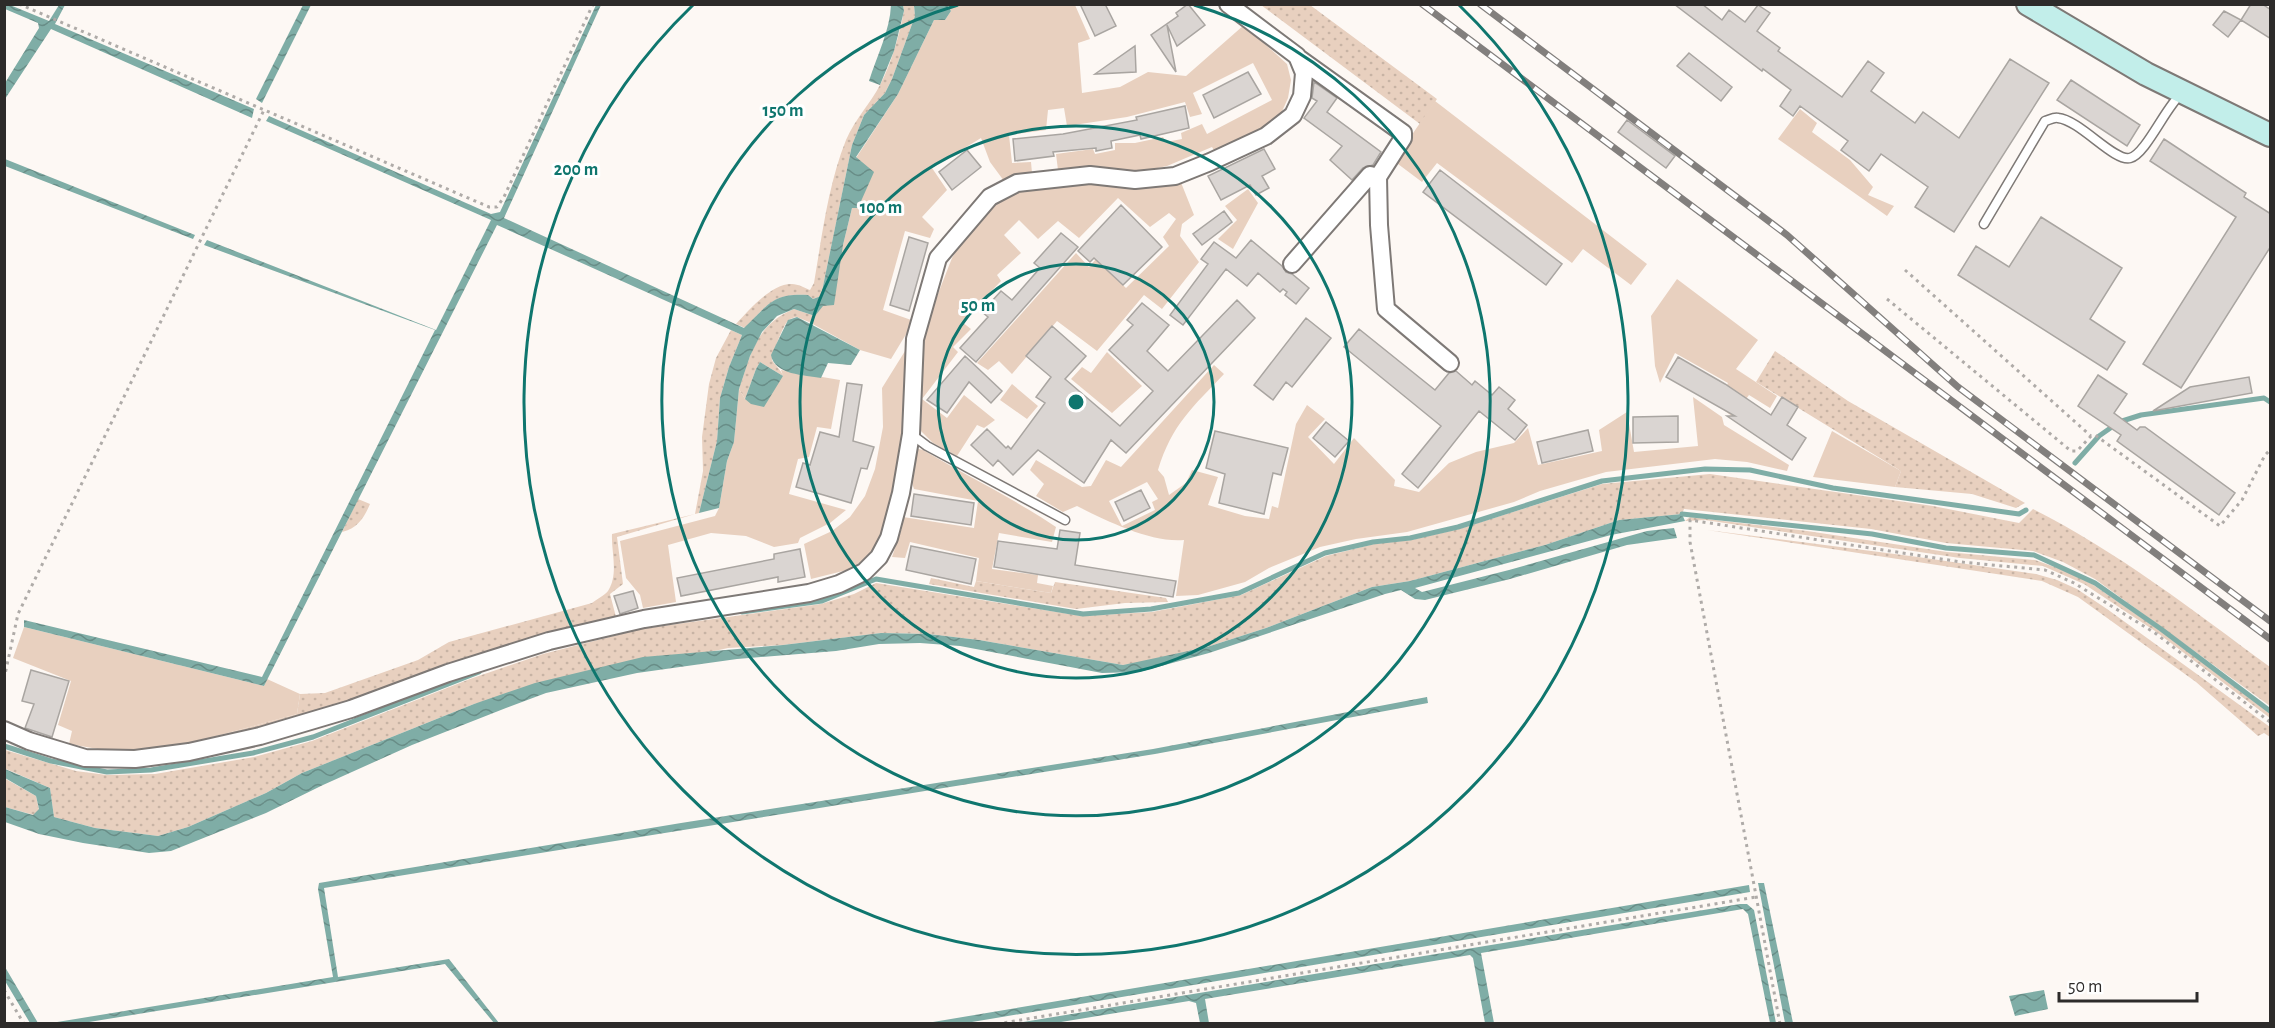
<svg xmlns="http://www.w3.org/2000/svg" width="2275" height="1028" font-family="'Alegreya Sans',sans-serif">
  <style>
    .grass { fill: url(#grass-dots) }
    .garden { fill: #e8d0bf; fill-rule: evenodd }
    .water { fill: url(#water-waves) }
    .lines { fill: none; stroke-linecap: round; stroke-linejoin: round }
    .stream { stroke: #7fada6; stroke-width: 5 }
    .building { fill: #dad5d2; stroke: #a9a5a1; stroke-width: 1.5 }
    .service-casing { stroke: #7e7976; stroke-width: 11 }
    .minor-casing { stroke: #7e7976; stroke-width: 20 }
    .secondary-casing { stroke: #7e7976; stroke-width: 26 }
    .path { stroke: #afaba8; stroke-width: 3; stroke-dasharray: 3 4.5; stroke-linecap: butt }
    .service { stroke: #fff; stroke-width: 8 }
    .minor { stroke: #fff; stroke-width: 16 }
    .secondary { stroke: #c2eeea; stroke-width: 22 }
    .rail-casing { stroke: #827f7d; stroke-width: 7 }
    .rail { stroke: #fff; stroke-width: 4.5; stroke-dasharray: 14; stroke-linecap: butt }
    .ring { fill: none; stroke: #0f766e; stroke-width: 3 }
    .centre { fill: #0f766e; stroke: #fff; stroke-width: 3 }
    .ring-label { font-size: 18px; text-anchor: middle; font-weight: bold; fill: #0f766e; stroke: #fff; stroke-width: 6; stroke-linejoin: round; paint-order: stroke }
  </style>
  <defs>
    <pattern id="grass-dots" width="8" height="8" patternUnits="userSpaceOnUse" patternTransform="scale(1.5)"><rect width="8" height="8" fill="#e8d0bf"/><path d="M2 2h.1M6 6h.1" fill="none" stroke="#c7b3a4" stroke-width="1.8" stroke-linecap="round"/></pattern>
    <pattern id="water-waves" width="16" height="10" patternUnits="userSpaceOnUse" patternTransform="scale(1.5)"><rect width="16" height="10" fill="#7fada6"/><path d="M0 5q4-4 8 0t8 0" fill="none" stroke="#688d87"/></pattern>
  </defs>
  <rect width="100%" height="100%" fill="#fdf8f4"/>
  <path class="grass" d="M903,5H914L915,16L892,79L885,93L864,115L852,145L821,296L813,299L808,295C773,293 768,305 745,328L736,324C748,311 772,283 792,284C798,284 805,288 810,290L814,283C822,236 828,185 846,140C855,119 870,104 880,85C892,62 899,36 904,11Z
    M1261,5H1310L1437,99L1420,124Z
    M794,309L815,316L809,322L797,317C795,317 789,319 788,321C784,323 771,357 772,360C775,366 781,369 783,376L760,362L756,369L745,399L739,389C751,353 756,325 794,309Z
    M731,330L742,335L729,367L720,398L717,441L699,513L695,514L617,537L623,584L610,594L616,617L500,650L348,706L165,750L297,714L300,694L325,693L418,660L449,642L592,603C597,599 605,595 608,591C619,574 611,552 612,534L695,514L703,471L702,437L709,384L716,358Z
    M1775,351L1848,401L2025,503L2016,508L1972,494L1895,487L1901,471L1756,382Z
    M1710,474L1933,506L2019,523L2033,509C2118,552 2194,611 2270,667V706L2095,579L2063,562L2033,551L1946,543L1871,529L1684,509L1682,514L1619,520L1545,545L1410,581L1372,587L1266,628L1207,647L1137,663L1123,665L979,640L928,634L881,633L783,645L728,648L474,704L302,773L266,793L188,827L158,836L95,828L54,817L50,788L6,769L5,771V750L76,771L107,775L155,774L254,757L312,741L470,679L543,654L641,629L821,604L854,594L876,583L1082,616L1152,612L1241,595L1326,556L1374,544L1411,540L1459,529L1602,484Z
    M358,499L370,504C364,518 358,528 342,532Z
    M1690,517L1807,531L1947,552L2035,560L2063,570L2092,584L2162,632L2270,714V718L2155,631L2084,584L2043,566L1960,558L1705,520L1685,521Z
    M1707,530L1918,557L2036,574L2057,580L2077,589L2107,609L2270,727V737L2264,733L2258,736L2196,682L2078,597L2042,581Z
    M931,578L974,587L976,581L1051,593L1055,582L1166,598L1168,602L1125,603L1076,609L929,584Z
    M4,778L36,796L39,810L34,815L5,807Z"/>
  <path class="garden" d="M947,5H1075L1090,39L1078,43L1082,93L1120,87L1148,72L1186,76L1244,25L1287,64L1291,80L1288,98L1280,116L1261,130L1215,152L1212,147L1167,166L1134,173L1058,170L1056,154L1093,149L1095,154L1115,150V143H1135L1163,137L1166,142L1182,139L1181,133L1202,124L1207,134L1272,100L1253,63L1193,93L1202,114L1190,117L1185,102L1127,117L1067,126L1064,108L1048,110L1046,130L1009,135L1012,163L1031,162L1032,173L1004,181L990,162L981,138L932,168L947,190L922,217L934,229L930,238L905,231L883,310L914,321L891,359L860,350L809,322L823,305L843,245L852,208L856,158L898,94L934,20H945L951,11Z
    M1435,101L1647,264L1631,285L1583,249L1572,263L1437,163L1422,182L1394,161Z
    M1800,109L1817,123L1812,132L1850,160L1873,187L1868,195L1894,206L1887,216L1778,139Z
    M1180,180L1194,215L1182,224L1180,236L1199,262L1162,309L1144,295L1097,351L1057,321L1012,374L999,361L988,370L977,363L1076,253L1089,267L1096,259L1126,288L1169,246L1163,237L1176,219L1169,213L1150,227L1118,198L1079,238L1058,221L1038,239L1019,220L1004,235L1021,253L997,275L1001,281L962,322L971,329L953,347L958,352L922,399L947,418L964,395L995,420L984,428L977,425L957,456L933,443L918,428L922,339L927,322L952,258L970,228L1005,194L1085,182Z
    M1248,189L1258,203L1233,249L1218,239L1237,220L1225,206Z
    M1677,279L1758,340L1736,369L1777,396L1770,408L1749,395L1733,417L1717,405L1728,383L1675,353L1660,383L1655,366L1651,316Z
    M910,343L906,419L899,473L885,537L872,553L855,568L811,579L804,544L832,531L850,517L865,496L875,469L883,427L882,388Z
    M1107,352L1142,386L1112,413L1071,379L1082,367L1091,373Z
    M1214,365L1224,374C1193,407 1172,424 1158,470L1164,477L1169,495L1186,483L1192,470L1218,477L1208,505L1245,516L1269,519L1272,506L1278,508L1296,424L1307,405L1325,419L1308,437L1334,464L1354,438L1395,480L1394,486L1419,492L1449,463L1476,452L1514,443L1528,428L1538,465L1602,451L1599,430L1627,412L1634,452L1698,446L1693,397L1722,417L1724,425L1789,465L1787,471L1747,462L1715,459L1606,472L1540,491L1514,502L1407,532L1356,539L1320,547L1269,568L1245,582L1198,595L1176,596L1184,540C1151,543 1107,521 1077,506L1063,512L1036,496L1044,484L1030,470L1036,460L1082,487L1091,486L1106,460L1121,467ZM1147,482L1158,499L1152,502L1155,510L1122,526L1109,501Z
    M781,370L840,380L831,429L817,427L809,457L798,459L789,494L846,510L830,523L800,538L798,543L774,547L746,536L711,533L668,545L676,602L643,608L640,595L626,578L620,541L715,516L719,508L727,461L734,442L739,389L745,399L783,376Z
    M1012,384L1038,406L1027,419L1000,400Z
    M1832,431L1901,471L1895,487L1813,477Z
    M915,448L923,450C967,476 1013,498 1056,527L1052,542L999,533L992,569L1038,575L1037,583L1053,586L1051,593L976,581L979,558L910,542L905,558L892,557L902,528L903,517L974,528L978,501L914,489L910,477Z
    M24,627L264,686L267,679L300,694L297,714L165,750L121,753L69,744L72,731L58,725L71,681L13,658Z"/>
  <path class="water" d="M5,4L10,5L49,21L59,5H65L55,24L254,109L252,118L51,29L5,99V83L39,28L38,23L5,9Z
    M303,5H311L262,103L256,99Z
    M596,5H601L504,218L744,328C769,305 771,293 808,295L813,299L821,296L852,145L864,115L885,93L892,79L915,16L914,5H947L951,11L945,20H934L898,94L856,157L874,172L858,208H852L843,245L834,305L823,306L815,316L794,309L777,316L762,332L750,356L739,389L734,442L727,461L719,508L699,513L717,441L720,398L729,367L742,335L497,225L264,686L24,627V620L262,677L435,330L204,245L207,240L436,330L491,220L266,121L269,116L491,214L500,212Z
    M891,5H903L904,11L894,51L880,85L869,81C877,56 890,30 891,5Z
    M5,159L195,235L193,239L5,166Z
    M797,317L860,350L851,365L828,363L821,378C805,375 774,375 771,355L788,320Z
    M760,362L783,376L764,407L751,404L745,399L756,369Z
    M1682,514L1685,521L1611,535L1415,588L1422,592L1509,570L1647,531L1674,528L1677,538L1627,545L1510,579L1425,600L1415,599L1401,590L1385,594L1209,653L1139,672L1102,673L960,646L920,643L879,644L836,651L737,659L637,673L546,693L506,708L412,745L323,785L266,813L171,851L149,853L83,843L39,834L5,822V807L33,815L39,809L36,796L5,778V769L50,788L54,817L95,828L158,836L188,827L266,793L302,773L474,704L535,683L643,657L783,645L881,633L928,634L979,640L1123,665L1207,647L1266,628L1372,587L1410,581L1545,545L1619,520Z
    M1427,697L1428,703L1155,754L324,888L338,977L449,959L499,1023H494L445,964L83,1023H51L333,977L318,889L319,883L681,823L1153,749Z
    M1758,883H1764L1793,1023H1785Z
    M1749,885L1750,892L966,1023H927Z
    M1740,904H1747L1754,910L1776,1023H1770L1748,914L1743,909L1481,953L1494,1023H1485L1473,958L1470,955L1205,999L1209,1023H1200L1196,1003L1189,1001L1055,1023H1017Z
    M5,967L38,1023H30L5,981Z
    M2044,990L2048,1009L2015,1016L2009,996Z"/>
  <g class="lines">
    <path class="stream" d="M2075,463L2099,436L2119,422L2141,415L2264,398L2270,402
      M1682,514L1872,534L1946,548L2034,555L2095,583L2161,629L2270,711
      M742,612L822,601L876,579L1083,614L1151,609L1239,593L1325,553L1373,542L1410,538L1458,527L1602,481L1705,469L1750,470L1833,488L2019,514L2026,510
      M4,746L51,761L107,772L151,770L253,753L313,737L479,672"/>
  </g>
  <path class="building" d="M1080,4H1105L1116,26L1095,36Z
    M1188,4L1205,25L1177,46L1167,25L1176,72L1151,35L1178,16L1176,13Z
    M1674,4H1702L1722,20L1729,10L1745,22L1758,5L1770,13L1757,31L1780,48L1778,51L1842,97L1868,61L1884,73L1871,91L1915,123L1923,112L1959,138L2010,59L2049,83L1954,232L1915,207L1928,187L1881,154L1869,171L1841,150L1848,141L1800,106L1793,116L1780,106L1791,90L1763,69L1762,71Z
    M2251,4H2262L2271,10V39L2241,20Z
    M2224,11L2241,20L2228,37L2213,25Z
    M1135,46L1136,72L1095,74Z
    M1689,53L1732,87L1721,101L1677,66Z
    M1248,72L1261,94L1214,118L1203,95Z
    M2071,80L2140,125L2127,146L2057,100Z
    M1314,82L1337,98L1327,112L1381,152L1373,165L1363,168L1352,180L1330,160L1342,146L1304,118L1317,101L1312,98Z
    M1185,106L1189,128L1141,139L1140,135L1111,141L1112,148L1096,151V148L1053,152L1054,156L1015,161L1013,139L1063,134L1137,120L1136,117Z
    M1627,120L1675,156L1666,168L1618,132Z
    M2164,139L2246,193L2244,197L2271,214V246L2181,388L2143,364L2236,217L2150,161Z
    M1264,149L1275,169L1262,176L1269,188L1256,195L1250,185L1221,200L1208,176Z
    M967,150L981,167L952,190L939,172Z
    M1440,170L1562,264L1546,285L1423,192Z
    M1121,205L1162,247L1123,285L1094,258L1090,262L1078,251Z
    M1224,211L1232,222L1202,245L1193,234Z
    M2041,217L2122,268L2090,319L2125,342L2107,370L1958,275L1976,246L2009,267Z
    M1061,233L1078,247L976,362L960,348L988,317L982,312L1001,291L1012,300L1040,268L1034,263Z
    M909,237L928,243L909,311L890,305Z
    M1251,240L1282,266L1286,272L1292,274L1309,288L1296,304L1285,295L1287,292L1283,289L1280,292L1258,273L1247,286L1226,269L1183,325L1170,315L1208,264L1201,259L1214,242L1236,258Z
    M1237,300L1255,318L1126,453L1111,440L1084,483L1038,450L1013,475L998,460L993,466L971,445L987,429L1006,448L1008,446L1011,449L1045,403L1036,397L1051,377L1026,356L1052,326L1086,356L1065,379L1120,426L1153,391L1109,350L1133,325L1127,320L1142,303L1169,325L1147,351L1168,371Z
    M1306,318L1331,338L1292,387L1286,382L1273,400L1254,385Z
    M1359,329L1435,390L1449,373L1456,371L1472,385L1475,381L1492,395L1499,387L1515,400L1508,409L1527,425L1515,440L1479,411L1418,488L1402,474L1441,426L1344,347Z
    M965,356L1002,391L991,403L969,382L947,413L927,400Z
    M1678,357L1725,384L1771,415L1782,397L1798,407L1787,425L1806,438L1792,460L1727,416H1735L1666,377Z
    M2098,375L2127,394L2114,413L2137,430L2140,427H2145L2235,493L2219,515L2117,441L2121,435L2078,406Z
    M2249,377L2252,393L2153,411L2190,387Z
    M847,383L862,385L853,441L874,447L867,469L861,468L851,503L796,487L803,463L810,465L820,432L839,437Z
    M1678,416V442L1633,443V417Z
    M1326,422L1349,441L1335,457L1313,438Z
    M1588,430L1593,451L1542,463L1537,442Z
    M1215,431L1288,448L1281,475L1273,473L1264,514L1219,503L1225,474L1206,468Z
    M1141,490L1150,508L1124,521L1115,502Z
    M914,494L974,503L971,525L911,516Z
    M1060,530L1080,533L1075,565L1176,581L1173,597L994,567L998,541L1057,549Z
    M911,546L976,559L971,584L906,570Z
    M800,549L805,577L778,582V577L681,596L677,578L774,559V554Z
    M633,591L638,608L620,614L614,596Z
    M31,670L69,681L52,737L25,728L34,704L22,701Z"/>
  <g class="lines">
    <g class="service-casing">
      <path id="service" d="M1984,224L2045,121C2049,120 2054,117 2058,118C2080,120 2114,162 2130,158C2146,154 2166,106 2182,93
        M911,434L927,446L1065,520"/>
    </g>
    <g class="minor-casing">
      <path id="minor" d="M1297,57L1403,133V138L1378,177L1379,225L1386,309L1450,363
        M1292,264L1370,175L1378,177
        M4,730L29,741L85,758L135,759L189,752L260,736L351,709L448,673L549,641L644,619L809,593L839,584L864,572L879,557L889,538L901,493L911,434L915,339L938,258L990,197L1017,183L1090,175L1135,180L1175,176L1210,162L1266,136L1293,115L1302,96L1304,73L1297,56L1228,4"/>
    </g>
    <g class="secondary-casing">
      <path id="secondary" d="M2028,4L2146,74L2270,135"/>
    </g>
    <path class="path" d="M19,4L489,207H497L504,197L593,4
      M1905,270L2091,436
      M1887,299L2071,451H2077L2091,436L2095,435L2220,526L2242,500L2265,455L2270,450
      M4,679L18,614L264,110
      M4,990L24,1024
      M997,1024L1756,897
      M1780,1024L1690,542V520L1961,562L2045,570L2074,583L2155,633L2270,722"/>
    <use href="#service" class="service"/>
    <use href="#minor" class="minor"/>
    <use href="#secondary" class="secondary"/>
    <g class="rail-casing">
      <path id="rail" d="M1422,4L2270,639
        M1480,4L1787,235L1958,387L2270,621"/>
    </g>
    <use href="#rail" class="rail"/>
  </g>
  <g class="ring">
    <circle cx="1076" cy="402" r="138"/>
    <circle cx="1076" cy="402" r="276"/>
    <path d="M1194 5A414 414 0 1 1 958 5"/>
    <path d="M1459 5A552 552 0 1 1 693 5"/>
  </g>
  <circle cx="1076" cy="402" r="9" class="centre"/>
  <g class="ring-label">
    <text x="783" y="116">150 m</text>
    <text x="576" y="175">200 m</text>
    <text x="881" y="213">100 m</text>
    <text x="978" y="311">50 m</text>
  </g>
  <rect width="2275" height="1028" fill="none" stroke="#2d2b2a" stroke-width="12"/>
  <path d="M2059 992v9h138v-9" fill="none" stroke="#2d2b2a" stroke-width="3"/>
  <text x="2068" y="992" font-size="18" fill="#2d2b2a" stroke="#ffffff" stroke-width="4.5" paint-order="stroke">50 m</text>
</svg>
